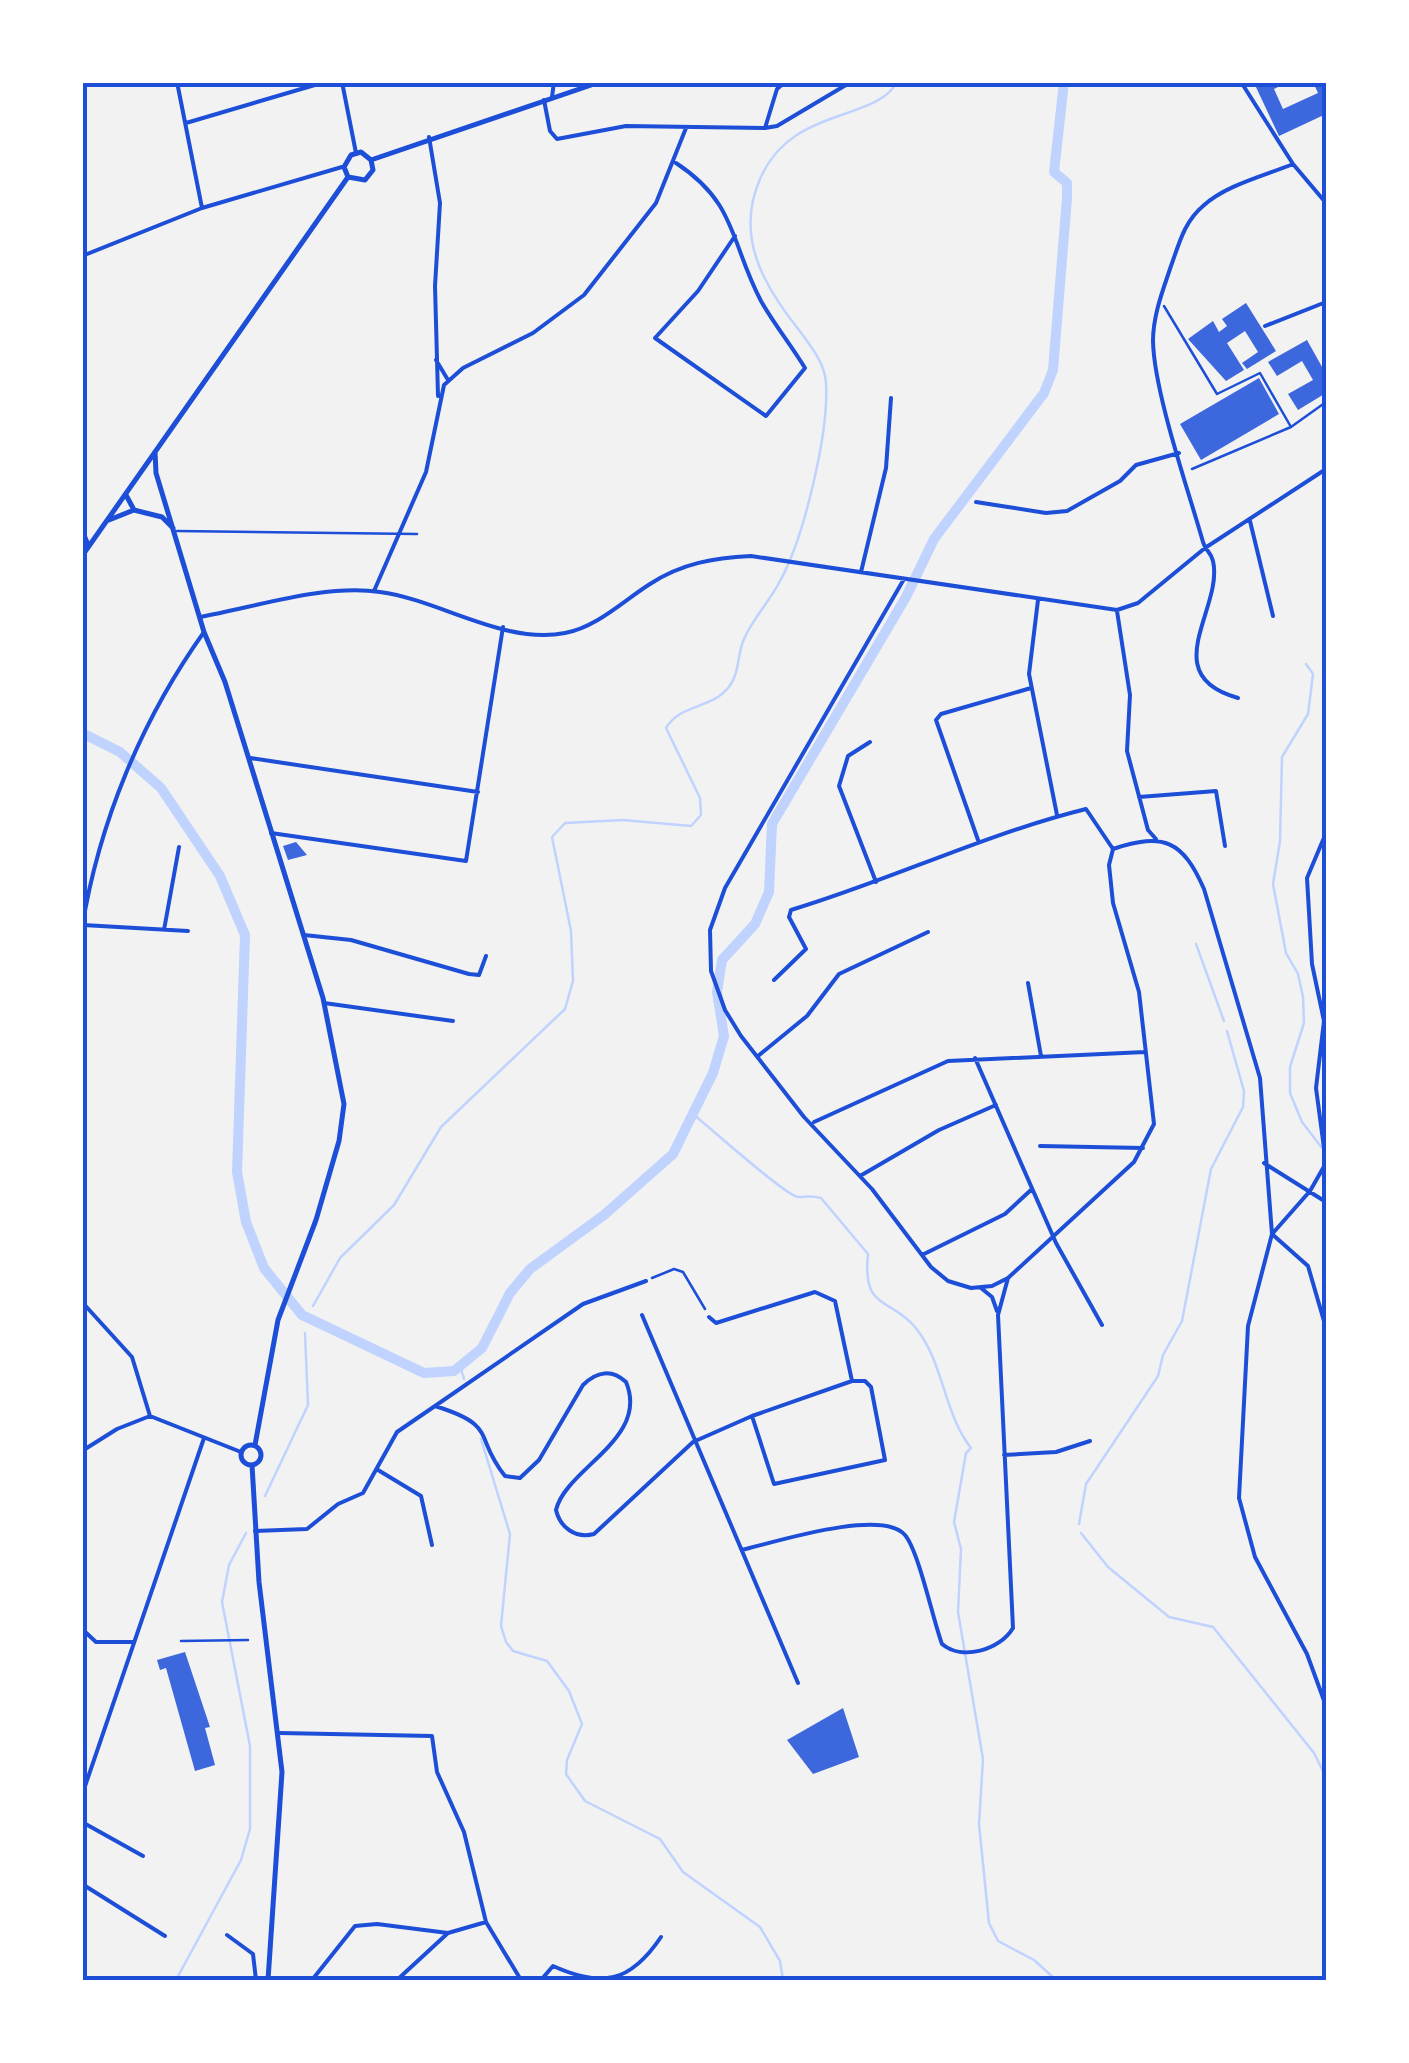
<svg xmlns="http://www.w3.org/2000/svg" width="1409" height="2063" font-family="'Noto Sans',sans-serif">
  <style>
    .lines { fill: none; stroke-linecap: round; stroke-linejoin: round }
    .stream { stroke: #bfd3fe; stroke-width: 2.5 }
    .canal { stroke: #bfd3fe; stroke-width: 10 }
    .building { fill: #3d67dc }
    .path { stroke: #1d4ed8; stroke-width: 2.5 }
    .pedestrian { stroke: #1d4ed8; stroke-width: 2.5 }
    .minor { stroke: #1d4ed8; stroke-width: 4 }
    .tertiary { stroke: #1d4ed8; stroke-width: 5 }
    .neatline { fill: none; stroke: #1d4ed8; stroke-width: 4 }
  </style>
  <rect width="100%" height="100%" fill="#f2f2f2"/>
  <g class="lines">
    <path class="stream" d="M1306,664L1313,674L1308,714L1282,757L1280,841L1273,884L1286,953L1298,974L1303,997L1304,1023L1290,1067V1093L1302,1122L1322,1148
      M1196,944L1224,1021
      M693,1114C709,1127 786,1196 798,1197C807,1197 811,1195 821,1198L868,1254C862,1311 890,1297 915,1327C944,1362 943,1412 971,1448L966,1453L954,1522L961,1549L958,1612L983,1759L979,1824L989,1923L998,1941L1034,1960L1056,1980
      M313,1306L340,1258L394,1205L441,1127L565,1009L573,981L571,931L552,837L565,823L623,820L691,826L701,815L700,798L666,728C680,704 711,709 728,688C740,674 737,654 744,639C753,618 770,601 780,581C804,538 829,432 826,383C825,363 810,345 799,330C763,285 735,236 760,179C792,105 875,123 897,82
      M460,1366L464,1379
      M481,1439L510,1534L501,1626L506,1642L513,1651L547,1661L569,1691L582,1724L567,1760L566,1774L585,1801L660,1839L683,1872L760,1927L780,1961L783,1980
      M265,1496L308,1405L305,1333
      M1079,1524L1086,1484L1158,1376L1163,1355L1182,1321L1211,1169L1243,1107L1244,1091L1227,1031
      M1081,1533L1108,1567L1169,1617L1213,1627L1314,1753L1326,1777
      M176,1980L241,1860L250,1829V1746L222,1602L229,1565L246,1533"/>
    <path class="canal" d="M82,733L120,752L161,788L220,876L245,935L237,1172L246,1222L264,1268L302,1315L424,1373L454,1371L482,1348L510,1293L530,1269L604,1215L673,1154L713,1073L724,1036L717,992L722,960L755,924L769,892L772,824L906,597L934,539L1044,393L1053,370L1067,198V183L1054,172L1064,82"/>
  </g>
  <path class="building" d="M1259,82H1278L1280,86L1274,89L1283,109L1318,93L1313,82H1326V114L1279,136L1255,85Z
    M1246,303L1276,351L1247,369L1242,363L1258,352L1245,331L1227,343L1244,370L1226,381L1188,339L1213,321L1219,332L1227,326L1222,319Z
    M1307,340L1326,374V393L1298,410L1288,394L1313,380L1302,361L1277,376L1268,362Z
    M1259,378L1279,414L1201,460L1180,424Z
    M296,842L307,855L288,860L283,846Z
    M185,1652L210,1727L205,1728L215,1765L195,1771L166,1668L160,1670L157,1660Z
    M843,1708L859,1757L813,1774L787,1740Z"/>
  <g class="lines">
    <path class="path" d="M1164,306L1217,394L1260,373L1291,427
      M1192,469L1291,427L1326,402
      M652,1278L674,1269L683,1272L705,1309
      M181,1641L248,1640"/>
    <path class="pedestrian" d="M177,531L417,534"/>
    <path class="minor" d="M177,82L202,208
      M342,82L356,153
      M1241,82L1293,164L1326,203
      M552,97L554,82
      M544,100L550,131L557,139L626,126L765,128L777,126L851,82
      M186,123L325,82
      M765,128L777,89L785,82
      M429,137L440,203L435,286L438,396
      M676,163C737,203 730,242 761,301C774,324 791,345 805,368L766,416L655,338L698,291L735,236
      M82,256L202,208L342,167
      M1265,326L1326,302
      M436,360L448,380
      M976,502L1046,513L1067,511L1120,481L1136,465L1179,453
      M1250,521L1273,616
      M82,529L89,546
      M861,572L886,468L891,398
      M904,579L725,888L710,930L711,971L725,1010L741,1036L804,1117L872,1189L931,1267L948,1281L971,1288L992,1286L1008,1278
      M374,591L426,472L444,385L463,368L533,333L584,295L656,203L686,128
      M1038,600L1029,674L1057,815
      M1117,611L1130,695L1127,751L1148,830L1156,839
      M200,617C256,607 323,584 380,592C440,600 504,645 565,633C597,627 623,601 650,584C682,563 714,558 751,556L1117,610L1138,603L1205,548L1326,469
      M1238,698C1155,675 1224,608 1213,561C1211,552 1205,550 1203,542C1188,489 1154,392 1153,341C1153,315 1163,290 1171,266C1179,244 1184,222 1203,206C1226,185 1264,176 1293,164
      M870,742L848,756L839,786L876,882
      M250,758L478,792
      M1139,797L1216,791L1225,846
      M271,833L466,861L503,627
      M978,840L936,720L941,714L1031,688
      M1113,849C1164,832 1183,841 1204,889L1260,1078L1272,1234L1248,1326L1239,1498L1255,1557L1307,1654L1326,1706
      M83,925L188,931
      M82,928C99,822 142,719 204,632
      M164,930L179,847
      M304,935L351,940L469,974L479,975L486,956
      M774,980L806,949L789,917L791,910C891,880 985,834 1086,809L1113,849
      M1028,983L1041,1056
      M324,1003L453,1021
      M758,1056L807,1016L839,974L928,932
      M975,1058L1056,1243L1102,1325
      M814,1122L948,1061L1145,1052
      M1040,1146L1143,1148
      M1264,1163L1326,1202
      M860,1176L939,1130L996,1105
      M1273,1233L1310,1191L1326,1163L1316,1088L1324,1021L1312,964L1307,878L1326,833
      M1272,1234L1308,1266L1326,1328
      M922,1255L1005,1214L1032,1189
      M981,1288L992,1297L997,1311
      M82,1302L132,1357L150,1416
      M642,1315L798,1683
      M435,1406L583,1304L646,1281
      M150,1416L241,1452
      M752,1416L774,1484L885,1460L871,1387L865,1381H854
      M82,1451L117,1429L150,1416
      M1004,1455L1056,1452L1090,1441
      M378,1470L421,1496L432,1545
      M255,1531L307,1529L338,1504L363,1493L397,1432L435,1406C499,1426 473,1436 505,1476L520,1478L539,1460L583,1385C597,1371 612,1369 626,1382C650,1439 566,1468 556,1510C560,1527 575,1539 594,1534L693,1442L752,1416L852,1381L835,1301L815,1292L716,1323L709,1317
      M742,1550C775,1542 882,1508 905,1535C919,1552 933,1620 942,1644C962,1661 1000,1650 1013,1628L998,1315L1008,1278L1134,1162L1154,1124L1139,992L1113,903L1109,865L1113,849
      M82,1629L96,1642H133
      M280,1733L432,1736L437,1772L464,1832L486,1922L521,1980
      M82,1795L204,1438
      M82,1822L143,1856
      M82,1884L165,1936
      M227,1935L253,1954L256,1980
      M312,1980L355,1926L377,1924L448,1933L486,1922
      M397,1980L448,1933
      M541,1980L553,1966C602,1988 630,1983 661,1937"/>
    <path class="tertiary" d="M371,160L600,82
      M348,177L344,167L351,155L361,152L371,160
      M348,177L365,180L373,170L371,160
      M155,452L156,473L204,632L225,682L323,998L344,1104L339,1141L316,1220L278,1320L255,1445
      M126,495L134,510L162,517L173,528
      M109,520L134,510
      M82,556L348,177
      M241 1455a10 10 0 1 1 20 0a10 10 0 1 1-20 0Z
      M252,1465L259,1582L282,1772L268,1980"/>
  </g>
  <rect width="1409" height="2063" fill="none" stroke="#ffffff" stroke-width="170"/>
  <rect x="85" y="85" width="1239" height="1893" class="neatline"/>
</svg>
